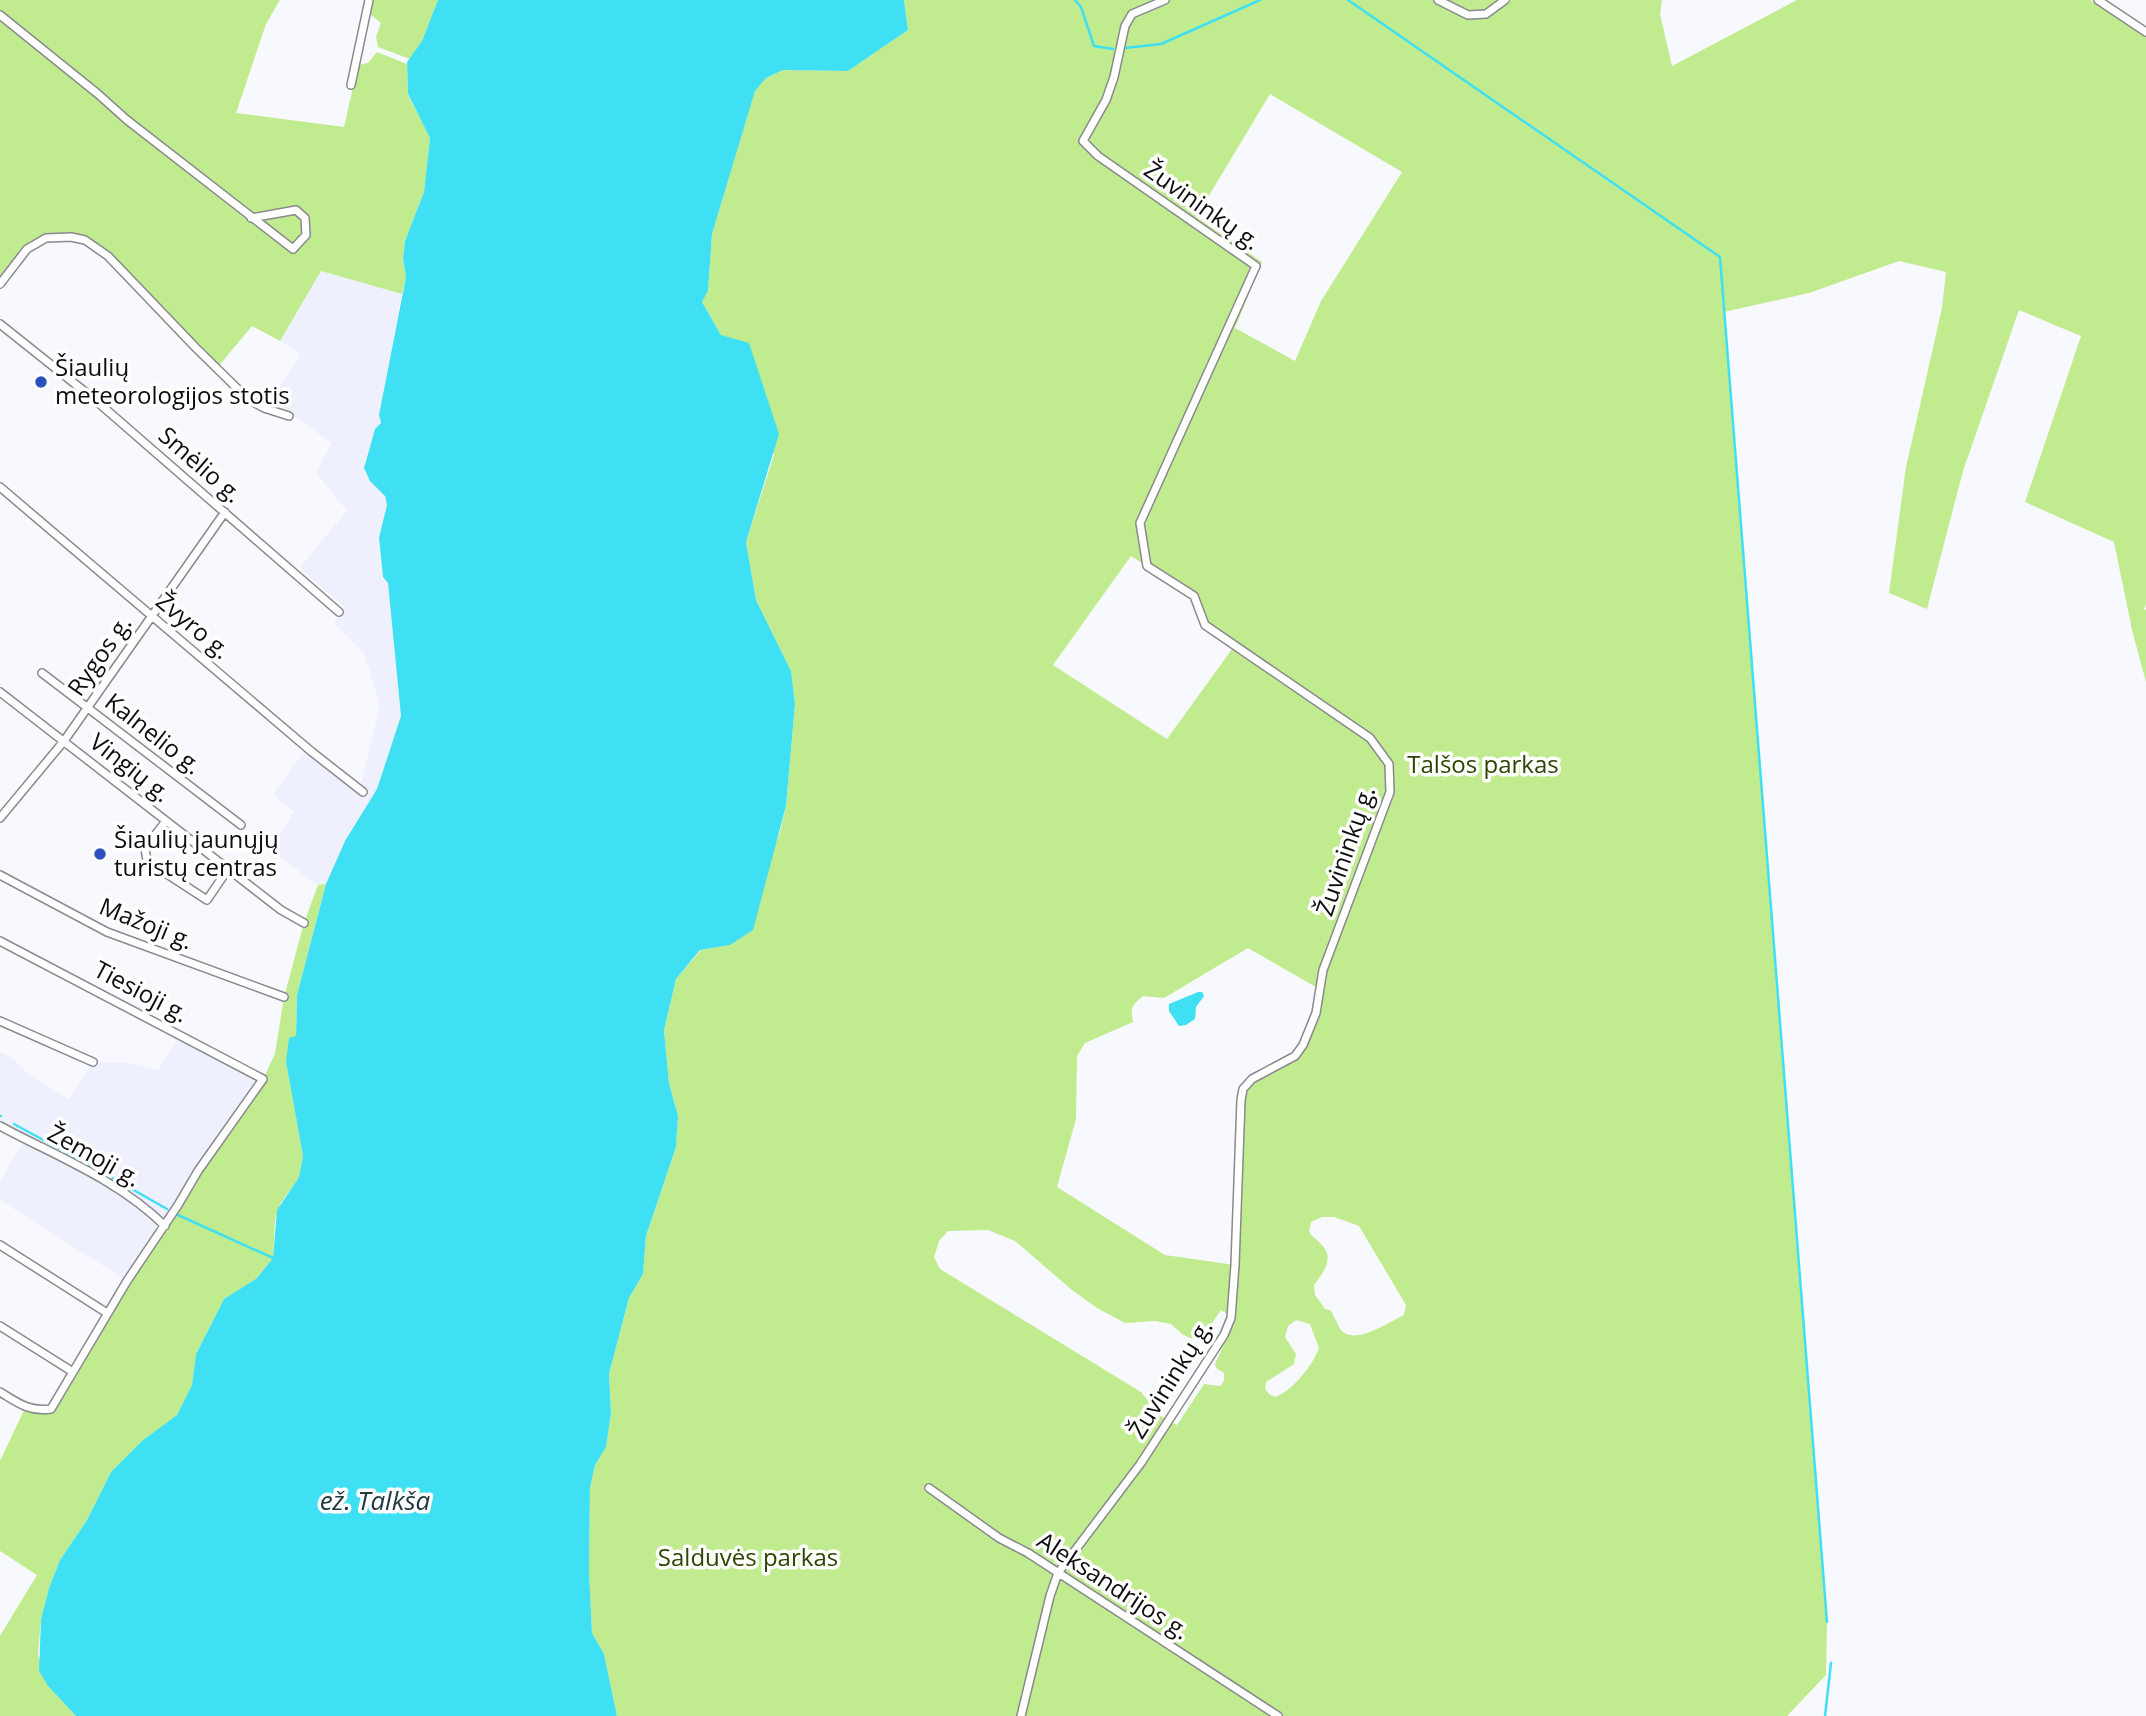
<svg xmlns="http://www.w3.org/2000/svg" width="2146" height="1716" font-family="'Open Sans',sans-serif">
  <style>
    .built { fill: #eef0fd }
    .green { fill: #c1eb8f; fill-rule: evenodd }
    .water { fill: #40e0f4 }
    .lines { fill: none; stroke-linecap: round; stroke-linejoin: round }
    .stream { stroke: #40e0f4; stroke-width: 2.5 }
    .street-casing { stroke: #89898e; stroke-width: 10 }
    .street { stroke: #fff; stroke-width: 7 }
    .poi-dot { fill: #2d50c0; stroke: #fff; stroke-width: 2.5 }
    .labels { text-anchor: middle; stroke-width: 7; stroke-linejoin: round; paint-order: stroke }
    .street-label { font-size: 24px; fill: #0d0d0f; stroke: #fff }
    .poi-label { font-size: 24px; fill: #0d0d0f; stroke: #fff; text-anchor: start }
    .park-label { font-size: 24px; fill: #2c4500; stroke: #fff }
    .water-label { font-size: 26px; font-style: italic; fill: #213a3e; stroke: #fff }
  </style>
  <rect width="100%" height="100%" fill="#f8f9fe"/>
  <path class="built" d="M321,271L402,294L379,415L381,424L375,429L364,464L370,481L385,496L387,504L379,538L380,557L383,577L388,583L401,716L377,789L345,841L326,884L318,885L269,850L294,812L273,794L305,751L312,752L361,784L380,706L364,653L334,623L345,607L299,568L347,511L316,473L332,443L271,400L301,354L280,341Z
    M181,1035L263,1079L127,1281L0,1200V1181L24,1140L0,1126V1052L12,1058L28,1074L69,1099L93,1062L129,1063L158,1070Z"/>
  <path class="green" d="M0,0H280L266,24L236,113L344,127L358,65L368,63L377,52L407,64L408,95L430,137L424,192L405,241L403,259L406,277L402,294L321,271L280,341L252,326L217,368L108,256L85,240L46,238L27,249L0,284Z
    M372,0H438L422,41L410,59L378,47L376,37L381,23L369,13Z
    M904,0H1662L1660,14L1672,66L1797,0H2090L2146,37V604L2144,609L2146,610V682L2132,630L2114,542L2025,502L2081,336L2019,310L1963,471L1927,609L1889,593L1906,467L1942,308L1946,272L1899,261L1809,293L1724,312L1827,1622L1826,1675L1787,1716H617L604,1654L592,1633L589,1571L590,1487L595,1465L606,1447L611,1413L609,1374L629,1298L643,1274L646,1236L676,1147L678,1116L669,1083L664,1030L676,979L701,950L730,945L771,855L780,832L786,806L795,704L791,671L756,600L746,542L774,455L721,335L702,302L708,291L712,234L755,90L766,78L783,70L848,71L908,30ZM1270,94L1402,172L1321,301L1295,361L1235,328L1262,262L1196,217ZM1131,556L1194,596L1205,625L1235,645L1167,739L1053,665ZM1248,948L1321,990L1303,1045L1278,1066L1252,1079L1241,1100L1235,1265L1165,1255L1057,1187L1076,1119L1077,1056L1085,1043L1133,1022C1130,1008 1132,1005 1143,996L1164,998ZM1322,1217H1334L1359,1226L1406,1305L1404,1315C1389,1322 1355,1346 1341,1330C1337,1325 1335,1316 1330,1310L1325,1309L1315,1295L1314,1285C1321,1276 1333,1261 1325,1249C1321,1242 1314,1239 1309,1232L1311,1222ZM988,1230L1015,1241L1072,1290L1097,1308L1125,1323L1155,1321L1171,1324L1182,1334L1190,1338H1202L1221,1310L1235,1319L1215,1364L1216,1368L1224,1373V1381L1220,1386L1204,1384L1177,1425L1159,1415L1141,1392L940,1269L934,1257L939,1241L948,1231ZM1296,1320L1310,1324L1319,1348C1312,1366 1294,1389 1276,1397L1270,1395L1265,1389L1266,1382L1294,1364L1296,1354L1285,1337L1288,1326Z
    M326,884L297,995L296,1036L286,1062L303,1156L299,1177L280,1204L275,1220L273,1258L257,1278L224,1299L196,1354L192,1385L177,1415L143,1440L111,1472L87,1520L60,1560L49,1588L41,1619L38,1655L48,1686L76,1716H0V1636L37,1575L0,1551V1461L25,1408H51L107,1313L263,1079L275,1054L284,997L304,923L318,885Z"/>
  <path class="water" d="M438,0H904L908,30L848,71L783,70L766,78L755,91L712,234L708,291L702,302L721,335L749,343L779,434L746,542L756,600L791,671L795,704L786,806L753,930L730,945L700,950L676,979L664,1030L669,1083L678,1116L676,1147L646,1236L643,1274L629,1298L609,1374L611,1413L606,1447L595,1465L590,1487L589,1571L592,1633L604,1654L617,1716H76L48,1686L39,1671L41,1619L49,1588L60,1560L87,1520L111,1472L143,1440L177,1415L192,1385L196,1354L224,1299L257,1278L273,1258L277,1210L299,1177L303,1156L286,1062L289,1038L296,1036L297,995L326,884L345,841L377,789L401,716L388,583L383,577L379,538L387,505L385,496L370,481L364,468L375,429L381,423L379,415L406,277L403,259L405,241L424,192L430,138L408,94L407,62L422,41Z
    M1198,992H1202L1204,996L1196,1007L1195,1019L1186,1025L1179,1026L1169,1011V1004Z"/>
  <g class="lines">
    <path class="stream" d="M1075,0L1081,7L1094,46L1113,49
      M1348,0L1720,257L1827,1622
      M1125,48L1161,44L1260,0
      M0,1116H1
      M14,1124L80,1160
      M88,1164L167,1209
      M178,1215L273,1258
      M1825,1716L1831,1663"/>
    <g class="street-casing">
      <path id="street" d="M1438,0L1468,15L1486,14L1505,0
        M2098,0L2146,32
        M0,15L98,94L127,120L293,249L306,235L305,218L296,210L251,218
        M351,85L369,0
        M0,284L27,249L46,238L71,237L85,240L108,256L196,348L248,399L264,408L289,416
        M0,324L94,399L339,612
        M0,487L312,752L363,792
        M42,673L241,825
        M0,692L281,910L304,923
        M0,818L64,741L225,512
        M166,821L145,848L147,861L207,900L228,869
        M0,875L107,932L284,997
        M0,941L263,1079L198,1171L178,1205L127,1281L51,1409C29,1412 18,1403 0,1392
        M0,1021L93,1062
        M0,1126C56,1156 119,1180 165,1226
        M0,1245L107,1313
        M0,1326L73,1372
        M929,1488L999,1538L1028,1553L1278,1716
        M1021,1716L1050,1596L1058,1573L1141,1463L1224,1335L1231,1318L1235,1265L1241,1100L1243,1089L1252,1079L1295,1056L1303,1045L1316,1013L1323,970L1390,792L1389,764L1370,738L1205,625L1194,596L1147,566L1140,523L1256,266L1098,156L1083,141L1106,100L1114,77L1125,26L1132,14L1165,0"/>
    </g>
    <use href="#street" class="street"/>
  </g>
  <g class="poi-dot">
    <circle cx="41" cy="382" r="7"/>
    <circle cx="100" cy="854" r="7"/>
  </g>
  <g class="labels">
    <g class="street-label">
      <text transform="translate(1202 206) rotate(35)" y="8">Žuvininkų g.</text>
      <text transform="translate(200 465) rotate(41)" y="8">Smėlio g.</text>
      <text transform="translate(193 626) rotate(40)" y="8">Žvyro g.</text>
      <text transform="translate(100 656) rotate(-55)" y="8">Rygos g.</text>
      <text transform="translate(153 734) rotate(38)" y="8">Kalnelio g.</text>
      <text transform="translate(130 768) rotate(38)" y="8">Vingių g.</text>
      <text transform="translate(1346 851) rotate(-71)" y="8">Žuvininkų g.</text>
      <text transform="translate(146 924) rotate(22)" y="8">Mažoji g.</text>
      <text transform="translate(141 992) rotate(28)" y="8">Tiesioji g.</text>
      <text transform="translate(94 1156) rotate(29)" y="8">Žemoji g.</text>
      <text transform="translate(1171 1379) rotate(-58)" y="8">Žuvininkų g.</text>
      <text transform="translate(1113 1586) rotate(33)" y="8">Aleksandrijos g.</text>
    </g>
    <g class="poi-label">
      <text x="55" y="376">Šiaulių<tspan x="55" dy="28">meteorologijos stotis</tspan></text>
      <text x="114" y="848">Šiaulių jaunųjų<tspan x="114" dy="28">turistų centras</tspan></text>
    </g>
    <g class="park-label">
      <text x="1483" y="773">Talšos parkas</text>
      <text x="748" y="1566">Salduvės parkas</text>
    </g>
    <g class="water-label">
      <text x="375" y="1510">ež. Talkša</text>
    </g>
  </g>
</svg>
